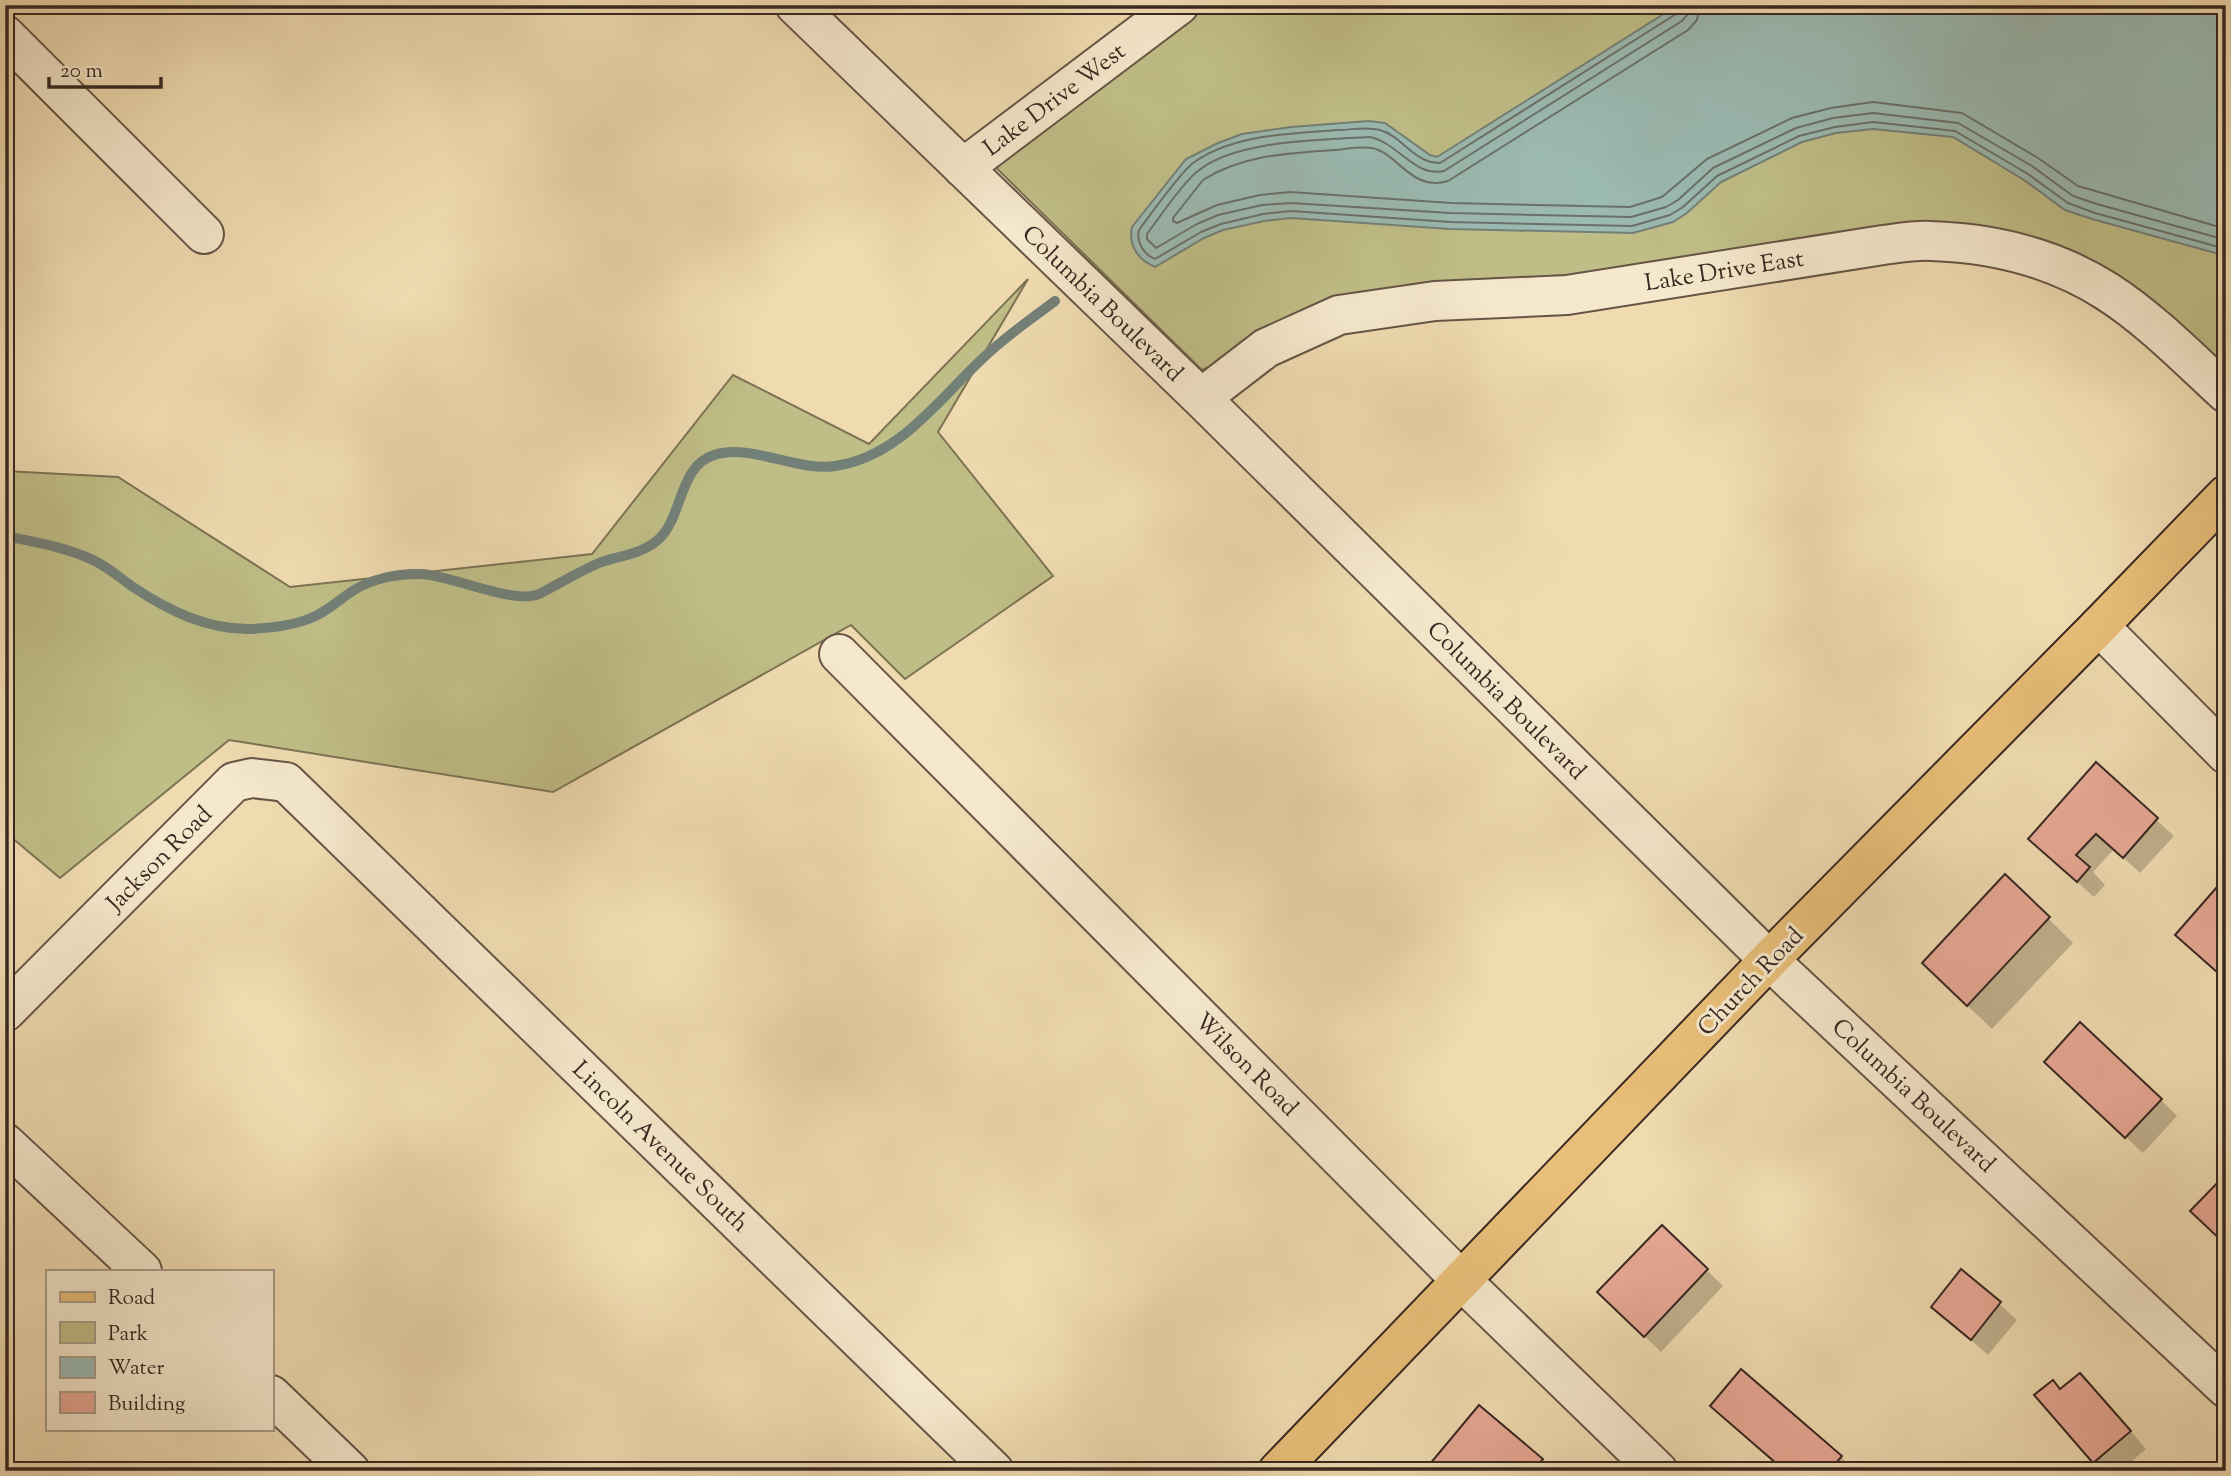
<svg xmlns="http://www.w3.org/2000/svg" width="2231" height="1476" font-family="'Sorts Mill Goudy',serif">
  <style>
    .green { fill: #c0be87; stroke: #7c7354; stroke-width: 2 }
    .water { fill: #9bbab2; stroke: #738078; stroke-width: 2 }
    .shadow { fill: #0003 }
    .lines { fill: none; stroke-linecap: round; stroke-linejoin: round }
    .shore { stroke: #6a716a; stroke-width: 2 }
    .stream { stroke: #738078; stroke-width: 10 }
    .building { fill: #e7a895; stroke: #382822; stroke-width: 2 }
    .minor-casing { stroke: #665546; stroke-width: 42 }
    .major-casing { stroke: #382822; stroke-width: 42 }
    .minor { stroke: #f5e8cc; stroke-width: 38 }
    .major { stroke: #e8be78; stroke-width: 38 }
    .labels { text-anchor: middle; stroke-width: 6; stroke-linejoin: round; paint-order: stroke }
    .street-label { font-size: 24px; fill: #382822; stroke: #f5e8cc }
  </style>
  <rect width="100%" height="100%" fill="#f0dbb1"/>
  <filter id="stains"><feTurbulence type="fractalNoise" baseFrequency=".00286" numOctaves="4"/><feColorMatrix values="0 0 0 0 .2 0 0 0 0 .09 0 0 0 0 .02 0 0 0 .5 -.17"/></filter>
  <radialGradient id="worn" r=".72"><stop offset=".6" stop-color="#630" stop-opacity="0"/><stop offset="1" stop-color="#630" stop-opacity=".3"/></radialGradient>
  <path class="green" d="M1193,5H2226V365L2210,381L2006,251L1359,301L1202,370L976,148Z
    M1028,279L938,432L1053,576L905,679L851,625L553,792L229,740L60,878L5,832V471L118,477L290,587L592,554L733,375L869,444Z"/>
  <path class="water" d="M1678,5H2226V256L2092,219L2065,210L2024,180L1953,137L1873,129L1836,133L1802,142L1721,182L1687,213L1673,222L1633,233L1450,229L1291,218L1264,221L1223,230L1204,238L1155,267C1138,260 1128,245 1132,227L1186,159L1218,143L1242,134L1291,127L1369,121L1385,123L1430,155L1437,157Z"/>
  <path class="shadow" d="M2096,765L2174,836L2140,873L2114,849L2093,872L2105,885L2094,897L2030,839Z
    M2005,876L2073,943L1992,1029L1949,988Z
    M2062,1078L2161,1100L2177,1116L2143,1153Z
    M1662,1227L1723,1286L1661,1352L1616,1309Z
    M1962,1271L2017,1320L1988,1355L1933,1307Z
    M2061,1391H2096L2146,1449L2120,1471H2103L2037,1395Z
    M1712,1406L1841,1457L1855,1471H1785Z
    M1480,1408L1542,1460L1553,1471H1426Z"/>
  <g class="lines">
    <path class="shore" d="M1680,5L1676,14L1440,163C1415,164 1402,136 1380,130C1367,126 1351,130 1337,130C1290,134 1233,134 1193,163C1179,174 1151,214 1139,230C1136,242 1144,255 1155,259L1201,232L1221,224L1263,214L1291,211L1450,222L1632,226L1670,215L1683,207L1717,176L1799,136L1835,127L1873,122L1955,131L2028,174L2068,203L2095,213L2226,249
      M1689,5L1687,15L1682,21L1444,171C1414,178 1397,141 1369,137C1321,140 1236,140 1198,171C1183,182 1159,218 1147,234V239L1156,248L1197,224L1218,215L1262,205L1291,203L1450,213L1631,217L1666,207L1678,200L1713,168L1796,128L1833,118L1873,113L1958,123L2032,166L2073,196L2097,204L2226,240
      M1700,5L1697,20L1688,30L1448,181C1411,192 1398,153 1372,148C1360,146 1346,149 1334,150C1289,153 1242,155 1203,180L1173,218V221L1177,223L1217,205L1260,195L1290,192L1451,203L1630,207L1662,197L1707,159L1792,118L1831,108L1873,102L1962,113L2038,158L2078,186L2226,229"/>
    <path class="stream" d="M5,536C34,542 66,547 93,560C108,567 120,578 133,587C169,611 208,630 251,629C271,628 292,626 311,618C326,612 338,601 351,592C370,579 398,573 421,574C450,575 515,605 539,594C559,584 578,572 599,563C618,556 644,554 660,538C683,515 679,466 714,455C751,443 797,472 835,466C903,457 944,391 993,349C1012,332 1034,317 1055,301"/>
  </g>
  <path class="building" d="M2096,762L2158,818L2123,858L2096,834L2076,855L2090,867L2077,882L2028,839Z
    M2005,874L2050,917L1967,1006L1922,963Z
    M2217,887L2226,895V980L2175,935Z
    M2080,1022L2162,1099L2125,1138L2044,1062Z
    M2226,1174V1245L2190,1211Z
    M1662,1225L1708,1269L1644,1337L1597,1292Z
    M1961,1269L2001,1302L1971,1340L1931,1307Z
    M1741,1369L1842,1456L1829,1471H1785L1710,1406Z
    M2080,1373L2131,1431L2093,1463L2034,1395L2053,1380L2060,1389Z
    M1479,1405L1543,1459L1533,1471H1424Z"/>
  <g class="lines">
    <g class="minor-casing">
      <path id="minor" d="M795,5L1201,398L1769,960L2226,1388
        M5,35L204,234
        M963,168L1179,5
        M1201,398L1266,348L1339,315L1435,301L1567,295L1883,245C1899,243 1915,240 1931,241C1993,243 2055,258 2108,292C2151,320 2188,358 2226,393
        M2099,626L2226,754
        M839,654L1462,1281L1658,1471
        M5,1012L234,782L252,778L286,782L994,1471
        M5,1143L142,1271
        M271,1395L350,1471"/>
    </g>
    <g class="major-casing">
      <path id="major" d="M1278,1471L1769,960L2099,626L2226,495"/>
    </g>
    <use href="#minor" class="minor"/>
    <use href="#major" class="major"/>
  </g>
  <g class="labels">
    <g class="street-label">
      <text transform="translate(1054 99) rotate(-37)" y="8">Lake Drive West</text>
      <text transform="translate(1724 270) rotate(-9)" y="8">Lake Drive East</text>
      <text transform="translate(1103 303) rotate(44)" y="8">Columbia Boulevard</text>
      <text transform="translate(1507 700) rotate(45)" y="8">Columbia Boulevard</text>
      <text transform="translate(159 858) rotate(-45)" y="8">Jackson Road</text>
      <text transform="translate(1750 981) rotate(-46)" y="8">Church Road</text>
      <text transform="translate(1247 1064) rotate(45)" y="8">Wilson Road</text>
      <text transform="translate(1914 1095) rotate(43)" y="8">Columbia Boulevard</text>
      <text transform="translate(661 1146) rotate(44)" y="8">Lincoln Avenue South</text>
    </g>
  </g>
  <rect width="2231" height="1476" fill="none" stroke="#f0dbb1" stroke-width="28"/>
  <rect x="7" y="7" width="2217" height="1462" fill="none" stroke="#382822" stroke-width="3.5"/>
  <rect x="14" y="14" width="2203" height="1448" fill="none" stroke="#382822" stroke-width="2"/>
  <rect x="46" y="1270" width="228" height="161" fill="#f5e8cc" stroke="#a99b88" stroke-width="2"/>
  <rect x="60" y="1292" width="35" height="10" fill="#e8be78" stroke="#a99b88" stroke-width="2"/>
  <text x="108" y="1304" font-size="21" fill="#382822">Road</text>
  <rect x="60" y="1322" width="35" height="21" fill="#c0be87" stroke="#a99b88" stroke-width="2"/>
  <text x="108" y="1340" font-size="21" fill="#382822">Park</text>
  <rect x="60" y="1357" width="35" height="21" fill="#9bbab2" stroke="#a99b88" stroke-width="2"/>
  <text x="108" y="1374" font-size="21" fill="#382822">Water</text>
  <rect x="60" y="1392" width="35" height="21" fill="#e7a895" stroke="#a99b88" stroke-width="2"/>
  <text x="108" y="1410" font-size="21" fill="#382822">Building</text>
  <path d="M49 77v10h112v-10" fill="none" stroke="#382822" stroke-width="3.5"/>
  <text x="60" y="77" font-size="21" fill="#382822" stroke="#f5e8cc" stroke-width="5" paint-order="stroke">20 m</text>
  <rect width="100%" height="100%" filter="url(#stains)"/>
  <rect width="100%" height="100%" fill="url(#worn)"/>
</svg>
